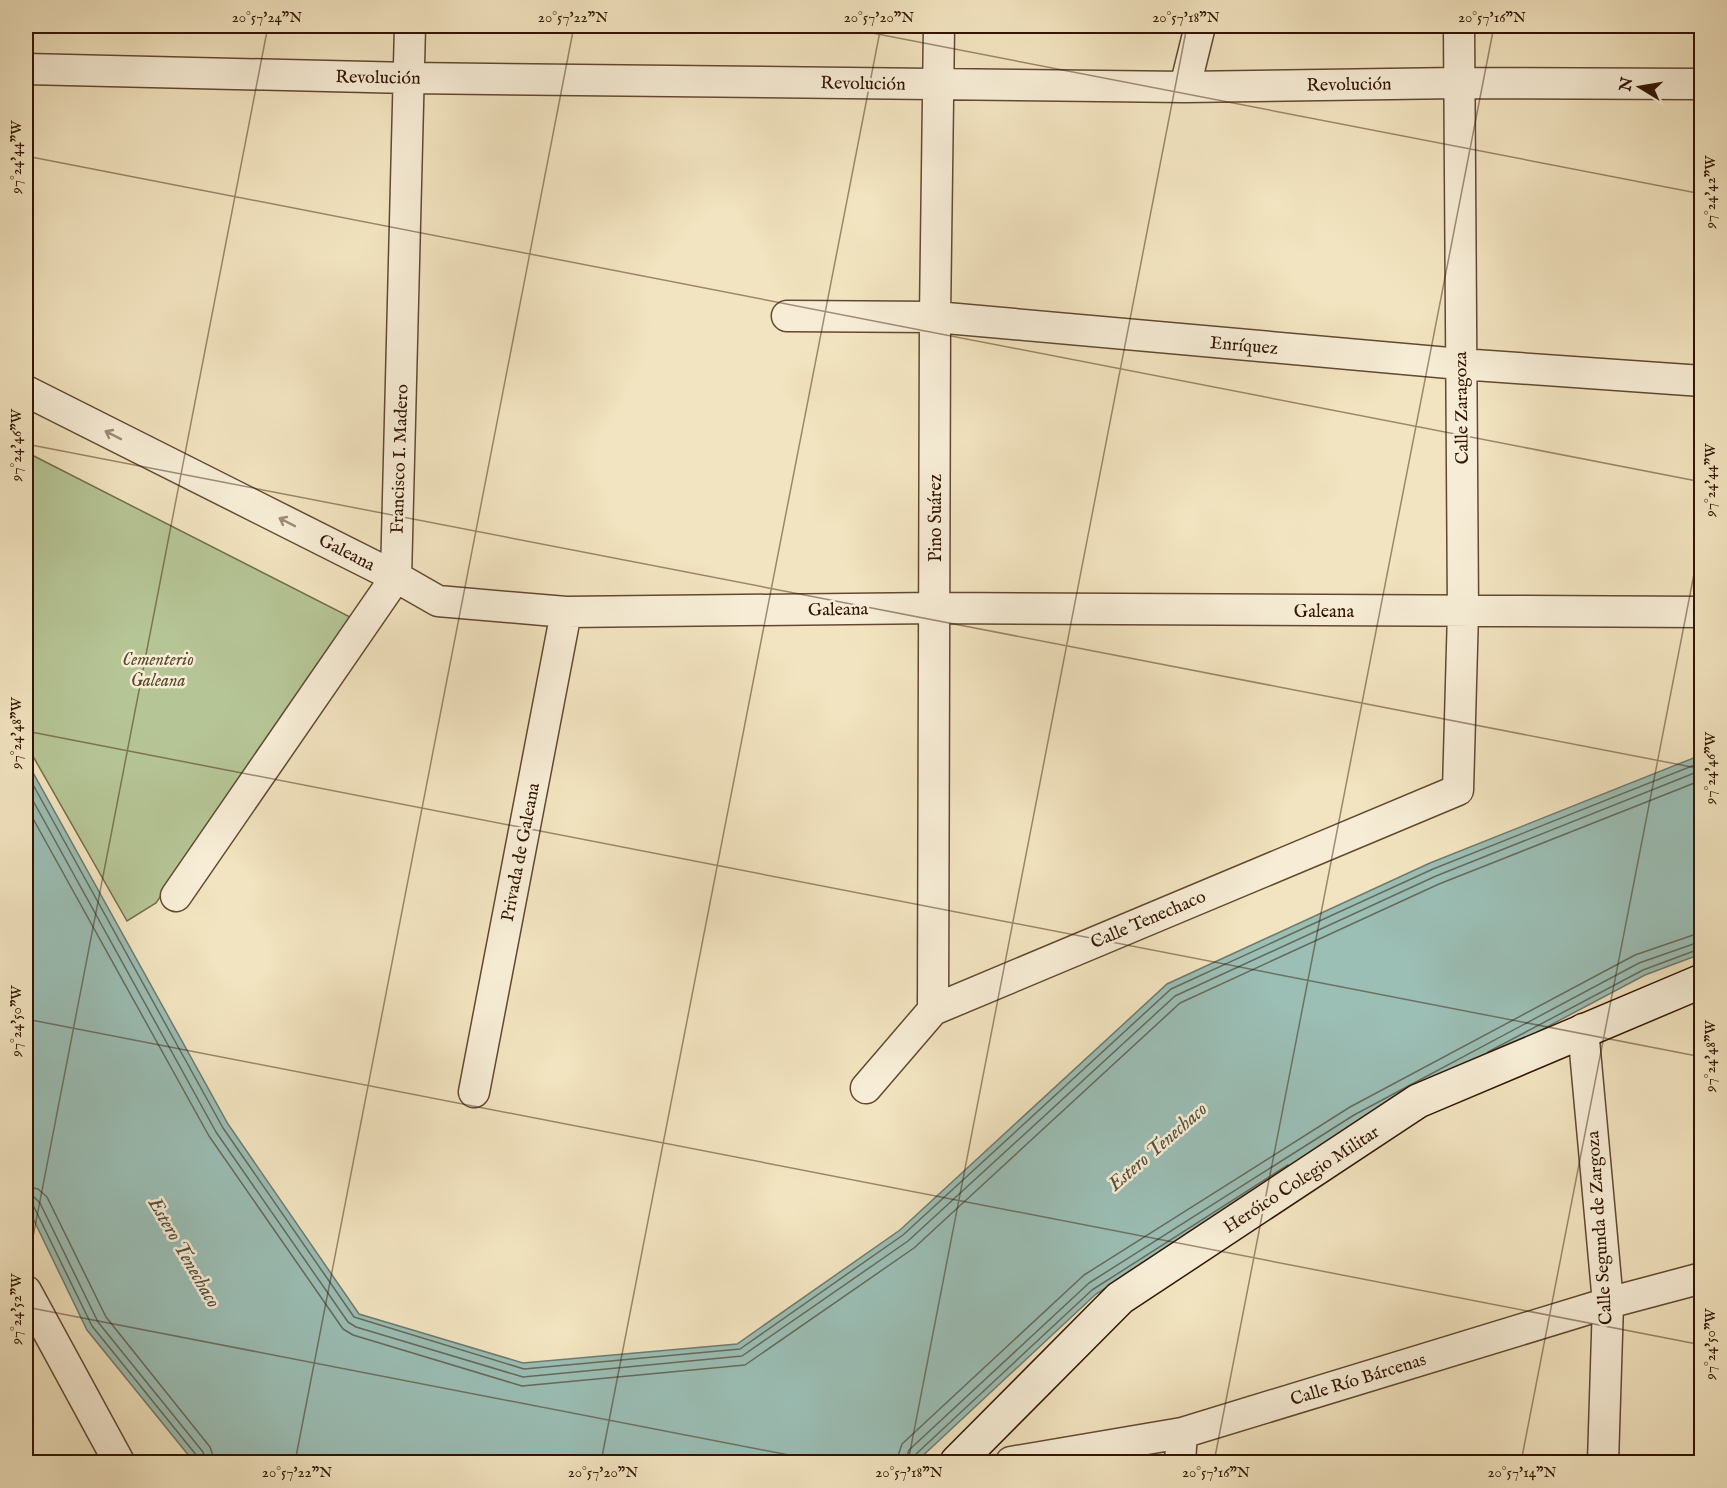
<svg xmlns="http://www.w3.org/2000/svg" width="1727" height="1488" font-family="'IM FELL English',serif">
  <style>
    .green { fill: #b6c596; stroke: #746d4b; stroke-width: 1.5 }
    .water { fill: #9bbeb5; stroke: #717a6d; stroke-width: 1.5 }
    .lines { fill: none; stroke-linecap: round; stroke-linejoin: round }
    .shore { stroke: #666a5a; stroke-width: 1.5 }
    .street-casing { stroke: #624930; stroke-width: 33 }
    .secondary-casing { stroke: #321500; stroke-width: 36 }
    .street { stroke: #f7edd6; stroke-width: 30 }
    .secondary { stroke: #f7edd6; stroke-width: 33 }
    .oneway { stroke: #9e8c76 }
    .ticks { fill: none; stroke: #321500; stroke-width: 1.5; stroke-opacity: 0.45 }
    .labels { text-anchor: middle; stroke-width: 5; stroke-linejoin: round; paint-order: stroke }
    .street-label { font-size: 18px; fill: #321500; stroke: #f7edd6 }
    .park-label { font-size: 18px; font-style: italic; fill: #5a4a2d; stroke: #f7edd6 }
    .water-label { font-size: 20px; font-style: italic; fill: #57503f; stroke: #f7edd6 }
    .neatline { fill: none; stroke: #321500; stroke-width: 2 }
    .ticks-label { font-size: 15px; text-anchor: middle; fill: #321500 }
  </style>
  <rect width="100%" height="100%" fill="#f2e4c0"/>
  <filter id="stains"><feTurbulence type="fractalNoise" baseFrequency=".00333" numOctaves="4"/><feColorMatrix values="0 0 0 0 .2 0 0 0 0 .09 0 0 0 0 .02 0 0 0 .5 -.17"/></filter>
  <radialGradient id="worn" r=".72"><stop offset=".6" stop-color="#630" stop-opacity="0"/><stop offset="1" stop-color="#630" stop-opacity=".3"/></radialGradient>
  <path class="green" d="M26,452L354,619L156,903L127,921L26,744Z"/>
  <path class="water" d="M1701,755V954L1645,975L1360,1126L1096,1294L916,1462H194L87,1330L26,1204V760L228,1124L359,1314L523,1363L737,1344L900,1230L1167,984L1430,863Z"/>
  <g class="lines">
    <path class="shore" d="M26,772L223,1128L354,1317L524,1369L740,1349L903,1235L1171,989L1433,869L1702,762
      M26,788L216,1132L348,1322L356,1327L523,1377L742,1356L908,1241L1175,996L1436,876L1702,770
      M26,806L209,1136L343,1329L353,1335L522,1386L745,1365L914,1248L1180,1003L1439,884L1702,780
      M1488,1052L1643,970L1702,948
      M26,1186L38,1189L47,1197L106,1317L210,1447L215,1462
      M26,1195L34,1197L40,1203L98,1322L203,1452L206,1462
      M26,1203L34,1207L92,1326L197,1456L198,1462
      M896,1462L902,1444L1084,1275L1350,1107L1635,955L1702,932
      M905,1462L909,1450L1089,1283L1354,1115L1639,963L1702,941
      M912,1462L915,1455L1092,1290L1288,1165"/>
    <g class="street-casing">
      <path id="street" d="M26,69L410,78L1185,87L1457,83L1702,84
        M1185,87L1200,26
        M787,316L935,317L1460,364L1702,381
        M26,391L396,577L438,601L566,612L936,608L1702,612
        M176,896L396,577L410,26
        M933,1010L935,317L939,26
        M1583,1029L1608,1303L1603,1462
        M866,1088L933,1010L1458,790L1463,612L1459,26
        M474,1092L566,612
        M26,1291L119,1462
        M1011,1462L1182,1433L1608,1303L1702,1278
        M1180,1462L1182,1433"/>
    </g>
    <g class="secondary-casing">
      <path id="secondary" d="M957,1462L1120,1298L1418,1101L1702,981"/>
    </g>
    <use href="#street" class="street"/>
    <use href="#secondary" class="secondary"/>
  </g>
  <defs><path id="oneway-shaft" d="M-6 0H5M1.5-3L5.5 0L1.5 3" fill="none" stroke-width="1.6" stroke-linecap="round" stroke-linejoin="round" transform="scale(1.5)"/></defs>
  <g class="oneway">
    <use href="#oneway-shaft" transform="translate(113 435) rotate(-153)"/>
    <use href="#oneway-shaft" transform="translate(287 522) rotate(-153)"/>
  </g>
  <path class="ticks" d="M836,26L1702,194M26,156L1702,482M26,444L1702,769M26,731L1702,1057M26,1019L1702,1345M26,1273L268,26M26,1307L825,1462M295,1462L574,26M601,1462L881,26M908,1462L1187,26M1214,1462L1494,26M1521,1462L1702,533"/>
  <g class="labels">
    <g class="street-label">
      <text transform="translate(378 77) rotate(1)" y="6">Revolución</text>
      <text transform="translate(863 83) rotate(1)" y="6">Revolución</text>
      <text transform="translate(1349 84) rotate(-1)" y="6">Revolución</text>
      <text transform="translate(1244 345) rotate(5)" y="6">Enríquez</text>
      <text transform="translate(1461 408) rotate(-91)" y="6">Calle Zaragoza</text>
      <text transform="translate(399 459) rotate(-88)" y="6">Francisco I. Madero</text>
      <text transform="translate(935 518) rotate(-90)" y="6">Pino Suárez</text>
      <text transform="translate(347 552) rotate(27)" y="6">Galeana</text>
      <text transform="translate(838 609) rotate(-1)" y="6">Galeana</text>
      <text x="1324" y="617">Galeana</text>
      <text transform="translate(520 852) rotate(-79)" y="6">Privada de Galeana</text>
      <text transform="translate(1148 919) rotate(-23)" y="6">Calle Tenechaco</text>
      <text transform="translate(1301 1179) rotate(-33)" y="6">Heróico Colegio Militar</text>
      <text transform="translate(1599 1228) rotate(-94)" y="6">Calle Segunda de Zargoza</text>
      <text transform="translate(1358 1379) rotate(-17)" y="6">Calle Río Bárcenas</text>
    </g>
    <g class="park-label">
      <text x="158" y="665">Cementerio<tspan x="158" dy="21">Galeana</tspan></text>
    </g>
    <g class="water-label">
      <text transform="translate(1157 1146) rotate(-41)" y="7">Estero Tenechaco</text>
      <text transform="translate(185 1252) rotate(60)" y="7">Estero Tenechaco</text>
    </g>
  </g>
  <rect width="1727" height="1488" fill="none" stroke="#f2e4c0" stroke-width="66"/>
  <g transform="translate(1640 87) rotate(281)" stroke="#f7edd6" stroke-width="4.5" paint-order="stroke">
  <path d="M0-4.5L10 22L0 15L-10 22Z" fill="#321500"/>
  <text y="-9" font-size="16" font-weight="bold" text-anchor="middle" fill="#321500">N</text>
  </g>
  <rect x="33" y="33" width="1661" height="1422" class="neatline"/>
  <g class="ticks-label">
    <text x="267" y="22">20°57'24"N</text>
    <text x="573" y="22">20°57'22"N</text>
    <text x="879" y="22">20°57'20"N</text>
    <text x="1186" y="22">20°57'18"N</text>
    <text x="1492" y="22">20°57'16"N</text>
    <text transform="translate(16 157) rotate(-90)" y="5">97°24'44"W</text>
    <text transform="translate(1710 192) rotate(-90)" y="5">97°24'42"W</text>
    <text transform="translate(16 445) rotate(-90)" y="5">97°24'46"W</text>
    <text transform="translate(1710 480) rotate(-90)" y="5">97°24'44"W</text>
    <text transform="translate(16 733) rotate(-90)" y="5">97°24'48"W</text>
    <text transform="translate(1710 768) rotate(-90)" y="5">97°24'46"W</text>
    <text transform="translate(16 1021) rotate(-90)" y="5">97°24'50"W</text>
    <text transform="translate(1710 1056) rotate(-90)" y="5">97°24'48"W</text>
    <text transform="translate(16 1309) rotate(-90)" y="5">97°24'52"W</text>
    <text transform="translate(1710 1344) rotate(-90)" y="5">97°24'50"W</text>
    <text x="297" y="1477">20°57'22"N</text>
    <text x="603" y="1477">20°57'20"N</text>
    <text x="909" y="1477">20°57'18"N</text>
    <text x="1216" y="1477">20°57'16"N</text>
    <text x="1522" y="1477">20°57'14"N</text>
  </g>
  <rect width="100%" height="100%" filter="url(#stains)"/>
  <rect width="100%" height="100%" fill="url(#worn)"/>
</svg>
